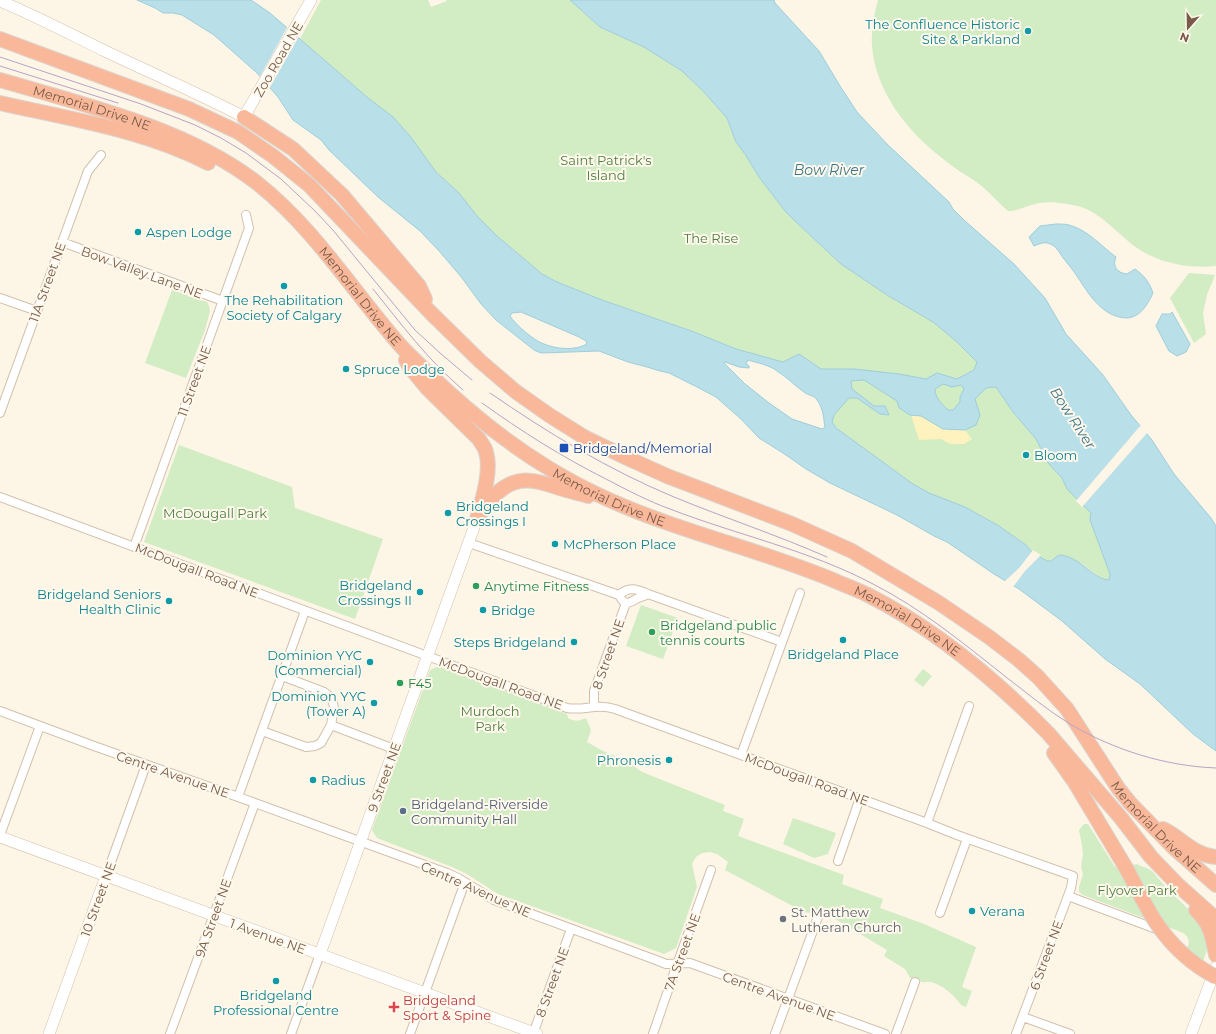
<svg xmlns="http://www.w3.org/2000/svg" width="1216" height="1034" font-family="Montserrat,sans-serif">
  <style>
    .green { fill: #d2ecc3 }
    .sand { fill: #fef3bf }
    .water { fill: #b9dfe8; stroke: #9ecedb; fill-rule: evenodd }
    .pier { fill: #fdf5e6 }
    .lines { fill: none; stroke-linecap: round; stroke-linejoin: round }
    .street-casing { stroke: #d2c0ad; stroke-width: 10 }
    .secondary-casing { stroke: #d5c0ab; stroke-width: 12 }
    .highway-casing { stroke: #dcd5d0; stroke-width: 16 }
    .street { stroke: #fff; stroke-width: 8 }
    .secondary { stroke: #fff; stroke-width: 11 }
    .highway { stroke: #fab89a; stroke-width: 14 }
    .tram { stroke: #b9a3c8; stroke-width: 1 }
    .highway-bridge-casing { stroke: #dcd5d0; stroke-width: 16; stroke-linecap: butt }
    .highway-bridge { stroke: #fab89a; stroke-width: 14 }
    .culture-dot { fill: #0f9aa8; stroke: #fff9ed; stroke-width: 1.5 }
    .transit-dot { fill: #1a4fb4; stroke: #fff9ed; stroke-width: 1.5 }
    .leisure-dot { fill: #2e9e5b; stroke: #fff9ed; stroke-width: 1.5 }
    .service-dot { fill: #5c6f8a; stroke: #fff9ed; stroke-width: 1.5 }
    .worship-dot { fill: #6b7280; stroke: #fff9ed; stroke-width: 1.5 }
    .health-dot { fill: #e0444e; stroke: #fff9ed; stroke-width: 1.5 }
    .labels { text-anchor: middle; stroke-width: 4; stroke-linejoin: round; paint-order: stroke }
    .culture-label { font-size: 13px; fill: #0d838f; stroke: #fff9ed; text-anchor: start }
    .street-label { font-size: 13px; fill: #785c49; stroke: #fff9ed }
    .park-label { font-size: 13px; fill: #4f7f40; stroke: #fff9ed }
    .transit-label { font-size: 13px; fill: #164399; stroke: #fff9ed; text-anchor: start }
    .leisure-label { font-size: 13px; fill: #27864d; stroke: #fff9ed; text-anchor: start }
    .service-label { font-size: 13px; fill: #4e5e75; stroke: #fff9ed; text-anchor: start }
    .worship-label { font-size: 13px; fill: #5b616d; stroke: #fff9ed; text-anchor: start }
    .health-label { font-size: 13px; fill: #be3a42; stroke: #fff9ed; text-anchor: start }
    .water-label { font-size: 14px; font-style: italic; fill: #3f7686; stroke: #fff9ed }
  </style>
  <rect width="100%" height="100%" fill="#fdf5e6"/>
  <path class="green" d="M321,0H428L431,7L447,1L446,0H570L600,27L644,47L682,71L703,91L727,118L736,142L745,154L759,177L785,211L795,221L841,264L887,295L933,322L956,341L974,358L996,387L1013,412L1036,439L1048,463L1062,478L1067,489L1091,513L1090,520L1110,574L1109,580H1104L1081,563L1059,555L1051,561H1047L1032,552L1026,545L999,526L965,507L929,493L913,484L836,428L809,384L783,363L736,349L694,332L602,300L557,282L542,274L497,236L477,216L459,193L436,172L410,136L393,117L367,97L300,39Z
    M878,0H1216V266C1185,269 1152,262 1128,241C1114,229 1101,215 1084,208C1071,204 1053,201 1039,203C1030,205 1021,209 1012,211H1008C998,203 990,192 979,184C967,175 953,168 942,158C907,131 875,91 872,45C871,30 874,15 878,0Z
    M1189,273L1215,275L1207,295L1203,313L1206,334L1194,343L1170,298Z
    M172,290L207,302L209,306L210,311L205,330L186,378L145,363Z
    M179,445L292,487L295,508L383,539L355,619L144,542Z
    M641,605L678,618L663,659L626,646Z
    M437,667L444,668L567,714L568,718C575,722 579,721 586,718L591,730L587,742L601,750L628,762L642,772L725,805L723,811L744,819L738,836L844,875L842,884L883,899L880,908L924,924L976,947L962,987L972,991L966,1007L961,1005C954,995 943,985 931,982C928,981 925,983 922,982C918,981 914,979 910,978L905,969L884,956L887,950L830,916L804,912L725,870L728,862L717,854L710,852L702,853L696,857L692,864L697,887L676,948L664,954L498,894L467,874L452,867L377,838L372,830L430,670Z
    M923,669L932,676L923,687L914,680Z
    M793,818L836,833L828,854L814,858L783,844Z
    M1084,824H1088L1115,867L1116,866L1120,872L1136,864L1149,869L1153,872L1163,884L1193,914L1204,928L1208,946L1199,975L1187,948C1191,941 1188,935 1181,932L1083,895L1079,892V887L1083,874L1081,867L1083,854L1082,845L1079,830Z"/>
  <path class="sand" d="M911,415L921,416L943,429L965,430L972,439L964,444H950L941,439L919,440Z"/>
  <path class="water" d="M137,0H251L270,13L367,97L393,117L410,136L436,172L459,193L477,216L497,236L542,274L557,282L602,300L694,332L736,349L783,362L799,354L821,369H854L899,374L926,379L937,373L957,379L974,370L977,362L956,341L933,322L887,295L841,264L795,221L785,211L759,177L745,154L736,142L727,118L703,91L682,71L644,47L600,27L570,0H774L775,3L819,51L840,86L857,112L887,144L949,202L953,209L964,220L1014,264L1045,298L1066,334L1103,375L1131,415L1152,440L1174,474L1211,518L1216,526V751L1193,734L1140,684L1105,659L1062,621L1019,589L994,574L947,542L934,536L897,515L830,483L806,469L783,453L759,438L741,419L716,397L699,388L669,373L660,371L647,367L628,362L599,351L541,353L534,350L496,320L481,304L462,278L440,252L420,231L378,197L329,150L321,140L293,120L278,97L257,73L214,35L182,15L173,13H163L155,8ZM521,312L579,337L586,341L587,344C575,351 556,349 544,344C534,341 515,324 510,316L512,313ZM748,360C758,363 769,365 777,371C787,377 795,386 804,392C809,396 814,395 817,400C824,410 823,416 825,427L822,429L792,419L769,403L744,383L724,363L725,362L739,367L749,368V366L746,364ZM864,380L897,401L899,408L910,415L921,416L943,429L965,430L976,425L980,415L975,399L986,388L996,387L1013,412L1036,439L1048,463L1062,478L1067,489L1091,513L1090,520L1110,574L1109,580C1094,580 1080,556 1059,555L1051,561H1047L1032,552L1026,545L999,526L965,507L929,493L913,484L836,428L832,422L834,415L849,398H857L880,414L889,415L885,406H874L852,389L851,381ZM943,384L952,387L961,385L964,389L960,397V402L953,410H948C942,404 935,398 935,389Z
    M1056,224C1060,224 1065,224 1069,225C1088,230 1101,246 1116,257C1112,266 1117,273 1127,274L1135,269C1145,276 1149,282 1153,293C1148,304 1140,318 1126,318C1102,317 1088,293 1077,276C1073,270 1068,264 1064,259C1060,254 1057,247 1052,245C1046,241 1041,243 1034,246L1029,237L1040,226Z
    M1172,312L1190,344L1186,352L1177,356L1169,351L1156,326L1162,314H1170Z"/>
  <path class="pier" d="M288,26L299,36L269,89L259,78Z
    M1141,425L1148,432L1082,507L1076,501Z
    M1033,550L1041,555L1025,571L1013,587L1004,582L1020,567Z"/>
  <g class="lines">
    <g class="street-casing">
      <path id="street" d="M62,242L223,301
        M0,298L37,311
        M0,413L88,171L101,155
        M0,497L567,708C585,711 596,703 615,709L927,823L957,835L1073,876L1071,888L1016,1034
        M469,543L619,595C625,607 629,603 638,598C641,597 645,596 648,594
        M134,547L249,228L246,215
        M619,595C629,586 637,589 648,594L782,642
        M594,706V691L626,603
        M0,711L94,746L255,803L447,873L458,878L494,900L656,960L666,964L690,963L885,1034
        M331,725L394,749
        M262,731L306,747L315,746L321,743L331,725L334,708L332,698L324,692L282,676
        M741,755L800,593
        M238,797L305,611
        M927,823L969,706
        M0,835L40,726
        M838,861L860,798
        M106,876L146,765
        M1068,896L1159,930
        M940,913L967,839
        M1023,1017L1070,1034
        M170,1034L255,803
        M291,1034L320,954
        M410,1034L465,882
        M533,1034L571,929
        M653,1034L674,973L711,870
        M775,1034L818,917
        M896,1034L915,982"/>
    </g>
    <g class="secondary-casing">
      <path id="secondary" d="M0,1C36,16 70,34 105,51C151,73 198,93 244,117L311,0
        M0,837L537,1034
        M320,954L477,519
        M49,1034L106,876
        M1191,1034L1216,967"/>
    </g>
    <g class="highway-casing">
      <g id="highway">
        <path id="s1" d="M0,39L189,109L238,132L273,156L309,185L431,313L480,361L515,391L549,415L584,437L625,457L667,476L792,524L852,551L939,603L989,637L1019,660L1038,677L1067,709L1118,788L1130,803L1173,847L1216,885"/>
        <path id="s2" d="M0,80C85,105 186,128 257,183C314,228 352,290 399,344C408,354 417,362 426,371C464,408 505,442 550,469C586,491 625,508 665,522C721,542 778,557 833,580C844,585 856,589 868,595C935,629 995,679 1048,733L1121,818L1151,857L1179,886L1216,919"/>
        <path d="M0,103C70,119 144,130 208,163"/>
        <path d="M244,117L293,149L342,195L419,286L425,299"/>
        <path d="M406,360L409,366L427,388L479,439C481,443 485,447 486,452C492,471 482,501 477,519"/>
        <path d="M480,514C487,505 493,495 502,489C525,472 546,485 570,491C576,493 582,494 588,496"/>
        <path d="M1054,753L1074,781L1126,868"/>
        <path d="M1163,829C1182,838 1193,855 1216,857"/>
        <path d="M1196,910C1211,925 1212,935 1216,955"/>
      </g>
    </g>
    <use href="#street" class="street"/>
    <use href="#secondary" class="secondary"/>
    <use href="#highway" class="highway"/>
    <path class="tram" d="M0,57L141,104L195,125L221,138L246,153L281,179L315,211L332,229L415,330L440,353L472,380
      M0,66L118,103
      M373,289C401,324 428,360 463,390
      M490,393C548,433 609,470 674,497C725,518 777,535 827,557
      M482,403C521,431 562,457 606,479C627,490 648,501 670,509C737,535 809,550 873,584C922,609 963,643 1006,677C1027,693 1047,710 1070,724C1114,750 1165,766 1216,768"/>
    <g class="highway-bridge-casing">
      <path id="highway-bridge" d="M1126,868C1136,886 1146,908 1157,924C1172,946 1193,965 1216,977"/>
    </g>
    <use href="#highway-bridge" class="highway-bridge"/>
  </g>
  <g class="culture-dot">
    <circle cx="1028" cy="31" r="4"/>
    <circle cx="138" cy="232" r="4"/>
    <circle cx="284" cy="286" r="4"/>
    <circle cx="346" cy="369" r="4"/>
    <circle cx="1026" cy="455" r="4"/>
    <circle cx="448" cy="513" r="4"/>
    <circle cx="555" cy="544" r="4"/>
    <circle cx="420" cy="592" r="4"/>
    <circle cx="169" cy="601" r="4"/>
    <circle cx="483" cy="610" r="4"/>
    <circle cx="843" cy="640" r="4"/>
    <circle cx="574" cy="642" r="4"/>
    <circle cx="370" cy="662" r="4"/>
    <circle cx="374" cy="703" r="4"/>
    <circle cx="669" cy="760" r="4"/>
    <circle cx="313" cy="780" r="4"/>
    <circle cx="972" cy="911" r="4"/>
    <circle cx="276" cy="981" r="4"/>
  </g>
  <rect class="transit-dot" x="559" y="443" width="10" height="10" rx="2"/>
  <g class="leisure-dot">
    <circle cx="476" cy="586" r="4"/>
    <circle cx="652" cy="632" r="4"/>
    <circle cx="400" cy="683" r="4"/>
  </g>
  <circle class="service-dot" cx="403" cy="811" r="4"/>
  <circle class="worship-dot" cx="783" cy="919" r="4"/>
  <path class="health-dot" d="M392 1001h4v4h4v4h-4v4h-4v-4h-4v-4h4z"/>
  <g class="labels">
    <g class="culture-label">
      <text x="1020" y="29" text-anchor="end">The Confluence Historic<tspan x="1020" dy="15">Site &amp; Parkland</tspan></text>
      <text x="146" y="237">Aspen Lodge</text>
      <text x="284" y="305" text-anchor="middle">The Rehabilitation<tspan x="284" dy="15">Society of Calgary</tspan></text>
      <text x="354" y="374">Spruce Lodge</text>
      <text x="1034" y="460">Bloom</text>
      <text x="456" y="511">Bridgeland<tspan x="456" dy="15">Crossings I</tspan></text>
      <text x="563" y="549">McPherson Place</text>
      <text x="412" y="590" text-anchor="end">Bridgeland<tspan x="412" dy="15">Crossings II</tspan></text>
      <text x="161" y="599" text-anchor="end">Bridgeland Seniors<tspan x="161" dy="15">Health Clinic</tspan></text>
      <text x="491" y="615">Bridge</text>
      <text x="566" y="647" text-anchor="end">Steps Bridgeland</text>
      <text x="843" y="659" text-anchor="middle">Bridgeland Place</text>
      <text x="362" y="660" text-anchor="end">Dominion YYC<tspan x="362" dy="15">(Commercial)</tspan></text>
      <text x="366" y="701" text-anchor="end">Dominion YYC<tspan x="366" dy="15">(Tower A)</tspan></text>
      <text x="661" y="765" text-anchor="end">Phronesis</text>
      <text x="321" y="785">Radius</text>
      <text x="980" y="916">Verana</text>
      <text x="276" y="1000" text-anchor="middle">Bridgeland<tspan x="276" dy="15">Professional Centre</tspan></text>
    </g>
    <g class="street-label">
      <text transform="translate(278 59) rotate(-60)" y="5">Zoo Road NE</text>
      <text dy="5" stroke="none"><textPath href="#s2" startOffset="96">Memorial Drive NE</textPath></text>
      <text transform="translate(142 272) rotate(20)" y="5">Bow Valley Lane NE</text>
      <text transform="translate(47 282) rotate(-70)" y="5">11A Street NE</text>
      <text dy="5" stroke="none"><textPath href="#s2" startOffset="432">Memorial Drive NE</textPath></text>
      <text transform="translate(194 381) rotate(-70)" y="5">11 Street NE</text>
      <text dy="5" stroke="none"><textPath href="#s2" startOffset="756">Memorial Drive NE</textPath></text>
      <text transform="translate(197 570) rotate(21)" y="5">McDougall Road NE</text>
      <text dy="5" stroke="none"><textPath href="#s2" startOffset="1080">Memorial Drive NE</textPath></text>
      <text transform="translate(608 654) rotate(-71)" y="5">8 Street NE</text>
      <text transform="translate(501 683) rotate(20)" y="5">McDougall Road NE</text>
      <text transform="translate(173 774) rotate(19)" y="5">Centre Avenue NE</text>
      <text transform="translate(384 777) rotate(-70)" y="5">9 Street NE</text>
      <text transform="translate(807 779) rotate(20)" y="5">McDougall Road NE</text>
      <text dy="5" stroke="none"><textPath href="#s1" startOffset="1427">Memorial Drive NE</textPath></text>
      <text transform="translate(476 889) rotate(24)" y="5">Centre Avenue NE</text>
      <text transform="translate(98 899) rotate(-70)" y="5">10 Street NE</text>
      <text transform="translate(213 918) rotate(-70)" y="5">9A Street NE</text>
      <text transform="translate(268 936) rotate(20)" y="5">1 Avenue NE</text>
      <text transform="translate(682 952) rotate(-70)" y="5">7A Street NE</text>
      <text transform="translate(1046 955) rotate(-70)" y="5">6 Street NE</text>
      <text transform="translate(552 982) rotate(-70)" y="5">8 Street NE</text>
      <text transform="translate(779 996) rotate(20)" y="5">Centre Avenue NE</text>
    </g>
    <g class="park-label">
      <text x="606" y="165">Saint Patrick's<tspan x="606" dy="15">Island</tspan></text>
      <text x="711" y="243">The Rise</text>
      <text x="215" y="518">McDougall Park</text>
      <text x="490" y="716">Murdoch<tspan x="490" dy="15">Park</tspan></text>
      <text x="1137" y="895">Flyover Park</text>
    </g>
    <g class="transit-label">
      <text x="573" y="453">Bridgeland/Memorial</text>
    </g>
    <g class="leisure-label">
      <text x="484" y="591">Anytime Fitness</text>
      <text x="660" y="630">Bridgeland public<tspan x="660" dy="15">tennis courts</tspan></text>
      <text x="408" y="688">F45</text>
    </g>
    <g class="service-label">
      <text x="411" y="809">Bridgeland-Riverside<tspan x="411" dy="15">Community Hall</tspan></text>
    </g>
    <g class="worship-label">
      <text x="791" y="917">St. Matthew<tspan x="791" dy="15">Lutheran Church</tspan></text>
    </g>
    <g class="health-label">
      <text x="403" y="1005">Bridgeland<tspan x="403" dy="15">Sport &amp; Spine</tspan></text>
    </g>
    <g class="water-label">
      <text x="829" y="175">Bow River</text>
      <text transform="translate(1073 418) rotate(57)" y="5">Bow River</text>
    </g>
  </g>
  <g transform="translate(1188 28) rotate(200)" stroke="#fff9ed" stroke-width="3" paint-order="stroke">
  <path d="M0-3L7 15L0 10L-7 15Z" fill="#785c49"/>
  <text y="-6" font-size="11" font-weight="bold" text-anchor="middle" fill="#785c49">N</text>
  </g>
</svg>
